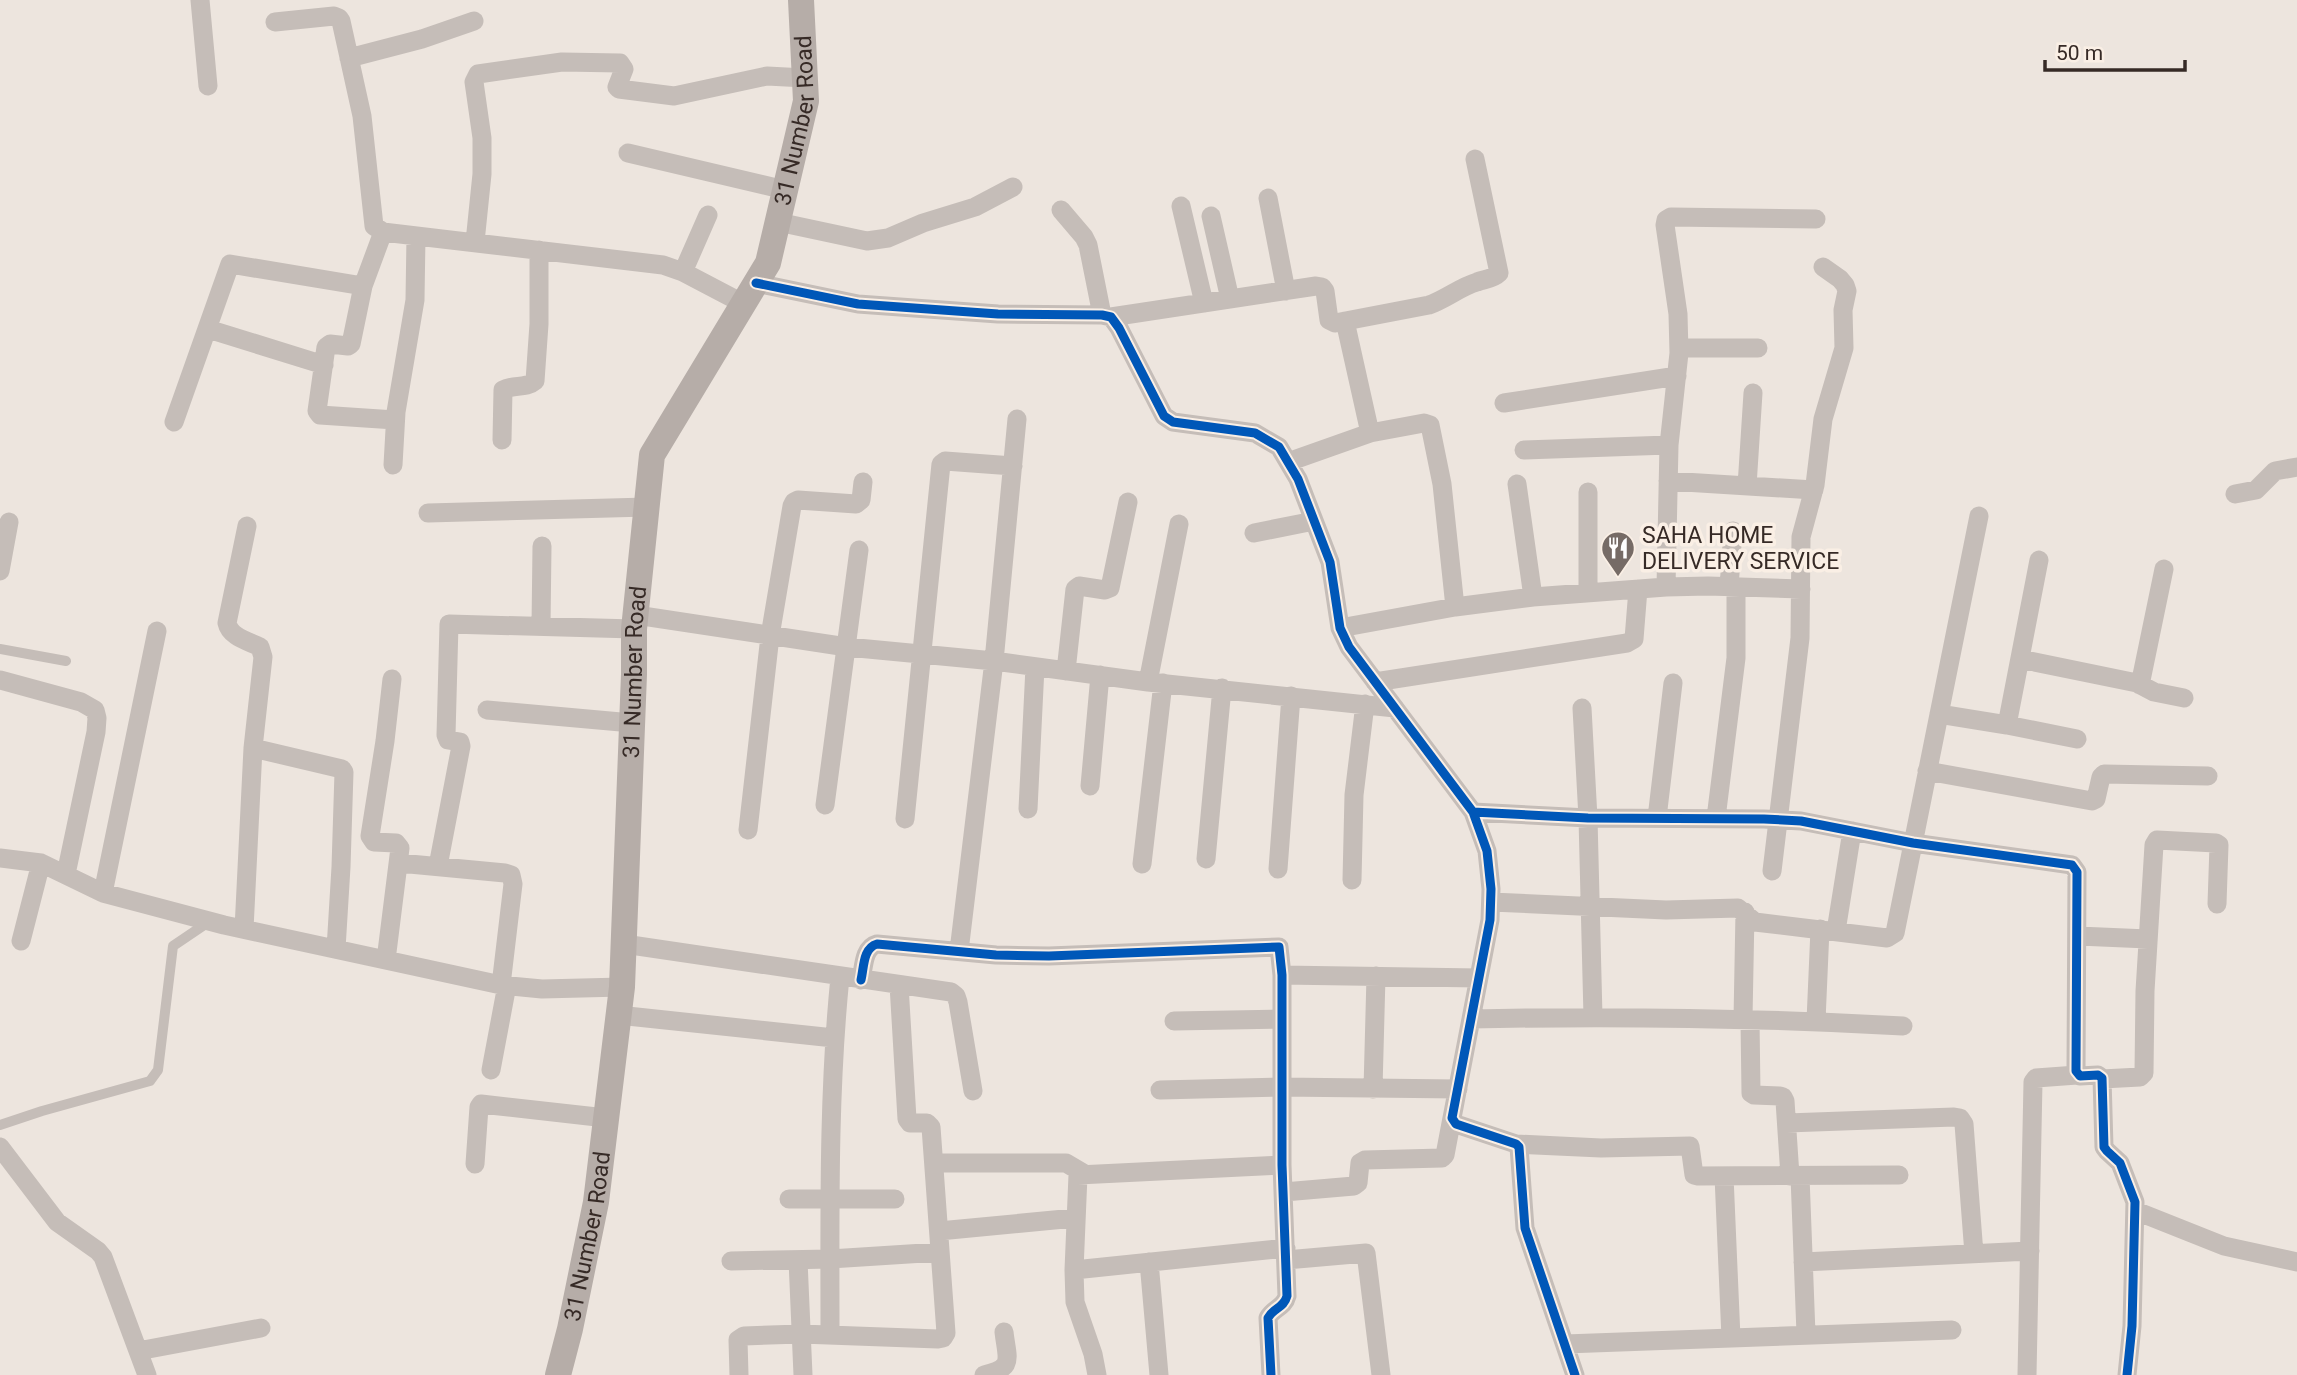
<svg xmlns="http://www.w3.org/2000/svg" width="2297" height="1375" font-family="Roboto,sans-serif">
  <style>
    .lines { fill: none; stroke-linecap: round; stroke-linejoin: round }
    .lane { stroke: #c5bdb8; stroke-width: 10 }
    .street { stroke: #c5bdb8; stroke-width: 19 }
    .secondary { stroke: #b6ada8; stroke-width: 26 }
    .cycleway-casing { stroke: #faefe5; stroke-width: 13 }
    .cycleway { stroke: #0057b8; stroke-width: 9 }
    .labels { text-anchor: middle; stroke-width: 7; stroke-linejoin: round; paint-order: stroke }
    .street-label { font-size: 23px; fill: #362a26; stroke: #faefe5 }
    .poi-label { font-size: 23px; fill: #362a26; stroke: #faefe5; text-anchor: start }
  </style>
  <rect width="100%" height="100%" fill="#ede5de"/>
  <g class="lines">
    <path class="lane" d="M0,649L66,661
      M0,1125L42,1111L150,1081L158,1070L173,946L210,921"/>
    <path class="street" d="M200,0L208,86
      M275,22L334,16L339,18L341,21L362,116L374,226L383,232L663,265L683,272L744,304
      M349,58L422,39L474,21
      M628,153L785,190
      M1268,198L1286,291
      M1181,206L1204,303
      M1061,210L1084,237L1088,245L1102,315
      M1211,216L1230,299
      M778,222L867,241L888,238L923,223L975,207L1013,187
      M383,232L363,286L351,344L348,346L330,344L326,347L317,411L320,415L395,420
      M475,242L482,174V138L474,82L478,74L562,62L620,63L624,69L617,87L619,89L674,96L767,76L805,78
      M683,272L708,215
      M756,283L858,304L998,314L1102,315L1111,317L1119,328L1164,416L1173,422L1255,433L1279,447L1298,479L1330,562L1340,628L1349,647L1473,812L1487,851L1491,889L1490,920L1452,1118L1456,1124L1516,1144L1519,1147L1525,1228L1575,1375
      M1111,317L1316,286L1322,287L1325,291L1329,320L1335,323L1429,305C1446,299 1460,287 1477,282C1485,279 1493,279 1499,273L1475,159
      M208,329L324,365
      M1679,348H1758
      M1504,403L1677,376
      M174,422L230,264L363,286
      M1370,433L1424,423L1430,425L1442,484L1455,607
      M502,440L503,390C513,384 526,389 535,381L539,324V250
      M1524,450L1669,445
      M1288,462L1370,433L1345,321
      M393,465L396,412L415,300L416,236
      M1668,481L1814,490
      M1517,484L1533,597
      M1747,486L1753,393
      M1588,492V593
      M2235,494L2256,490L2275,471L2297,467
      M428,513L647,507
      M1254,533L1314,521
      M0,571L9,522
      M1666,587L1669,445L1679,353L1678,314L1665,225L1666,220L1671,217L1816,219
      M1729,587L1733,531
      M636,615L847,647L994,661L1148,682L1395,708
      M541,626L542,546
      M1340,628L1455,607L1533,597L1666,587L1708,586L1801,589
      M2020,659L2137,683L2154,692L2184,698
      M1066,671L1075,589L1079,586L1105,590L1110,588L1128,502
      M0,680L81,702L95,710L97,718L96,732L66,874
      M1148,682L1179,524
      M1375,682L1627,643L1634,639L1638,589
      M2140,685L2164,569
      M1582,708L1588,818L1593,1017
      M487,710L632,723
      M1939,714L2007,725L2077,739
      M2007,725L2039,560
      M253,748L342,769L344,772L341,867L336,949
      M1927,771L2092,801L2096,799L2101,777L2104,774L2208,776
      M1090,786L1100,675
      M825,805L859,550
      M1028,809L1035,667
      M1473,812L1588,818L1764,819L1801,821L1913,843L2072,865L2077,872L2076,1071L2080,1076L2098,1075L2102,1078L2104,1147L2107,1151L2120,1163L2135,1202L2132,1326L2127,1375
      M1657,818L1673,683
      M1716,818L1736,658V587
      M905,819L941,464L945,461L1013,466
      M748,830L770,636L792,506L794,502L798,500L856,504L861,500L863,482
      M0,858L41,863L103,893L224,925L501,985L542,989L622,987
      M1206,859L1222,688
      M399,863L505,873L511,875L513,884L501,985
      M1142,864L1163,683
      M438,866L461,746L460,742L448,740L446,735L449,624L634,629
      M1278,869L1291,696
      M1772,871L1800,638L1801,537L1815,485L1823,419L1844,348L1843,310L1847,291L1845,285L1840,279L1823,267
      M1352,880L1354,795L1365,704
      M103,893L157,631
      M1491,902L1666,910L1738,908L1755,922L1887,938L1895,933L1979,516
      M244,929L253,748L263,657L260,647C248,641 230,637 227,623L247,526
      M1836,931L1852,831
      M2078,936L2148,939
      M21,941L41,863
      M624,944L951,992L956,996L958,1002L973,1091
      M959,951L994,661L1017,419
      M386,960L400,848L396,843L374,842L370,836L385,741L392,679
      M1282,975L1479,978
      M861,980C864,967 863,948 877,944L996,955L1049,956L1279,947L1282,975V1165L1287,1296C1284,1308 1273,1308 1268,1318L1271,1375
      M618,1015L834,1038
      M1471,1019C1615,1016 1759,1018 1903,1026
      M1743,1019L1745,912
      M1750,1020L1751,1093L1754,1095L1780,1096L1783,1097L1785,1101L1790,1176
      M1174,1021L1281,1019
      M1816,1021L1820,929
      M491,1070L507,985
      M2102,1079L2140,1077L2144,1073L2145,991L2154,845L2157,840L2216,843L2219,845L2217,904
      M1373,1089L1376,976
      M1160,1090L1281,1087L1458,1089
      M1787,1123L1954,1117L1960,1118L1964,1124L1974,1254
      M1516,1144L1601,1148L1690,1146L1694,1175L1698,1176L1899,1175
      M0,1147L57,1222L98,1251L103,1257L147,1375
      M934,1163H1066L1083,1173
      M475,1164L479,1107L481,1104L606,1118
      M1724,1176L1731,1338
      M1800,1176L1806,1334
      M1284,1192L1354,1186L1358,1183L1360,1163L1365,1160L1442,1158L1445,1155L1452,1118
      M789,1199H895
      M2136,1211L2224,1246L2297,1262
      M939,1231L1075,1218
      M798,1260L803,1375
      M1286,1260L1366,1253L1381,1375
      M731,1261L830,1259L940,1252
      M1149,1262L1159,1375
      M1803,1262L2030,1251
      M1074,1270L1286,1248
      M830,1335C830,1216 828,1096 840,977
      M1565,1344L1952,1330
      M138,1351L261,1328
      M739,1375L738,1340L744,1336L801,1334L938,1339L943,1338L946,1333L931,1127L927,1123H910L907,1119L899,985
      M984,1375C1015,1368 1007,1359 1004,1332
      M1097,1375L1093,1354L1075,1302L1074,1270L1078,1175L1282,1165
      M2027,1375L2033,1082L2036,1078L2077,1075"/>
    <path class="secondary" id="s1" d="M558,1375L570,1329L596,1202L622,987L634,674V629L652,455L768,263L806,101L801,0"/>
    <g class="cycleway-casing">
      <path id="cycleway" d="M756,283L858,304L998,314L1102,315L1111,317L1119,328L1164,416L1173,422L1255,433L1279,447L1298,479L1330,562L1340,628L1349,647L1473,812L1487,851L1491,889L1490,920L1452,1118L1456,1124L1516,1144L1519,1147L1525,1228L1575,1375
        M1473,812L1588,818L1764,819L1801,821L1913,843L2072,865L2077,872L2076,1071L2080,1076L2098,1075L2102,1078L2104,1147L2107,1151L2120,1163L2135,1202L2132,1326L2127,1375
        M861,980C864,967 863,948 877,944L996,955L1049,956L1279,947L1282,975V1165L1287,1296C1284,1308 1273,1308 1268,1318L1271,1375"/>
    </g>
    <use href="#cycleway" class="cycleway"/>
  </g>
  <defs>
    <g id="restaurant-pin" transform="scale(1.75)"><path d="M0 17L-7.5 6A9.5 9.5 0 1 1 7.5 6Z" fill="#766b66" stroke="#faefe5"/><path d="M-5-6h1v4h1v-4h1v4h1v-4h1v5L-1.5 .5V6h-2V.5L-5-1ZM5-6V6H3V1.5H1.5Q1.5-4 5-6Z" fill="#fff"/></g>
  </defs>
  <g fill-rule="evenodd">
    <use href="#restaurant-pin" x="1618" y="548"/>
  </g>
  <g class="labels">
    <g class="street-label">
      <text dy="8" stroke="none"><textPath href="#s1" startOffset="1297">31 Number Road</textPath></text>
      <text dy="8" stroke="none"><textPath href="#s1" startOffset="709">31 Number Road</textPath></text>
      <text dy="8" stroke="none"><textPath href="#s1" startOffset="142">31 Number Road</textPath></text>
    </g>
    <g class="poi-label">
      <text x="1642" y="543">SAHA HOME<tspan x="1642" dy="26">DELIVERY SERVICE</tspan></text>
    </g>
  </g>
  <path d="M2045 60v10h140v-10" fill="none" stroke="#362a26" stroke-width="3.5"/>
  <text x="2056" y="60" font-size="21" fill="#362a26" stroke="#faefe5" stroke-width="5" paint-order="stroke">50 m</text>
</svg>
